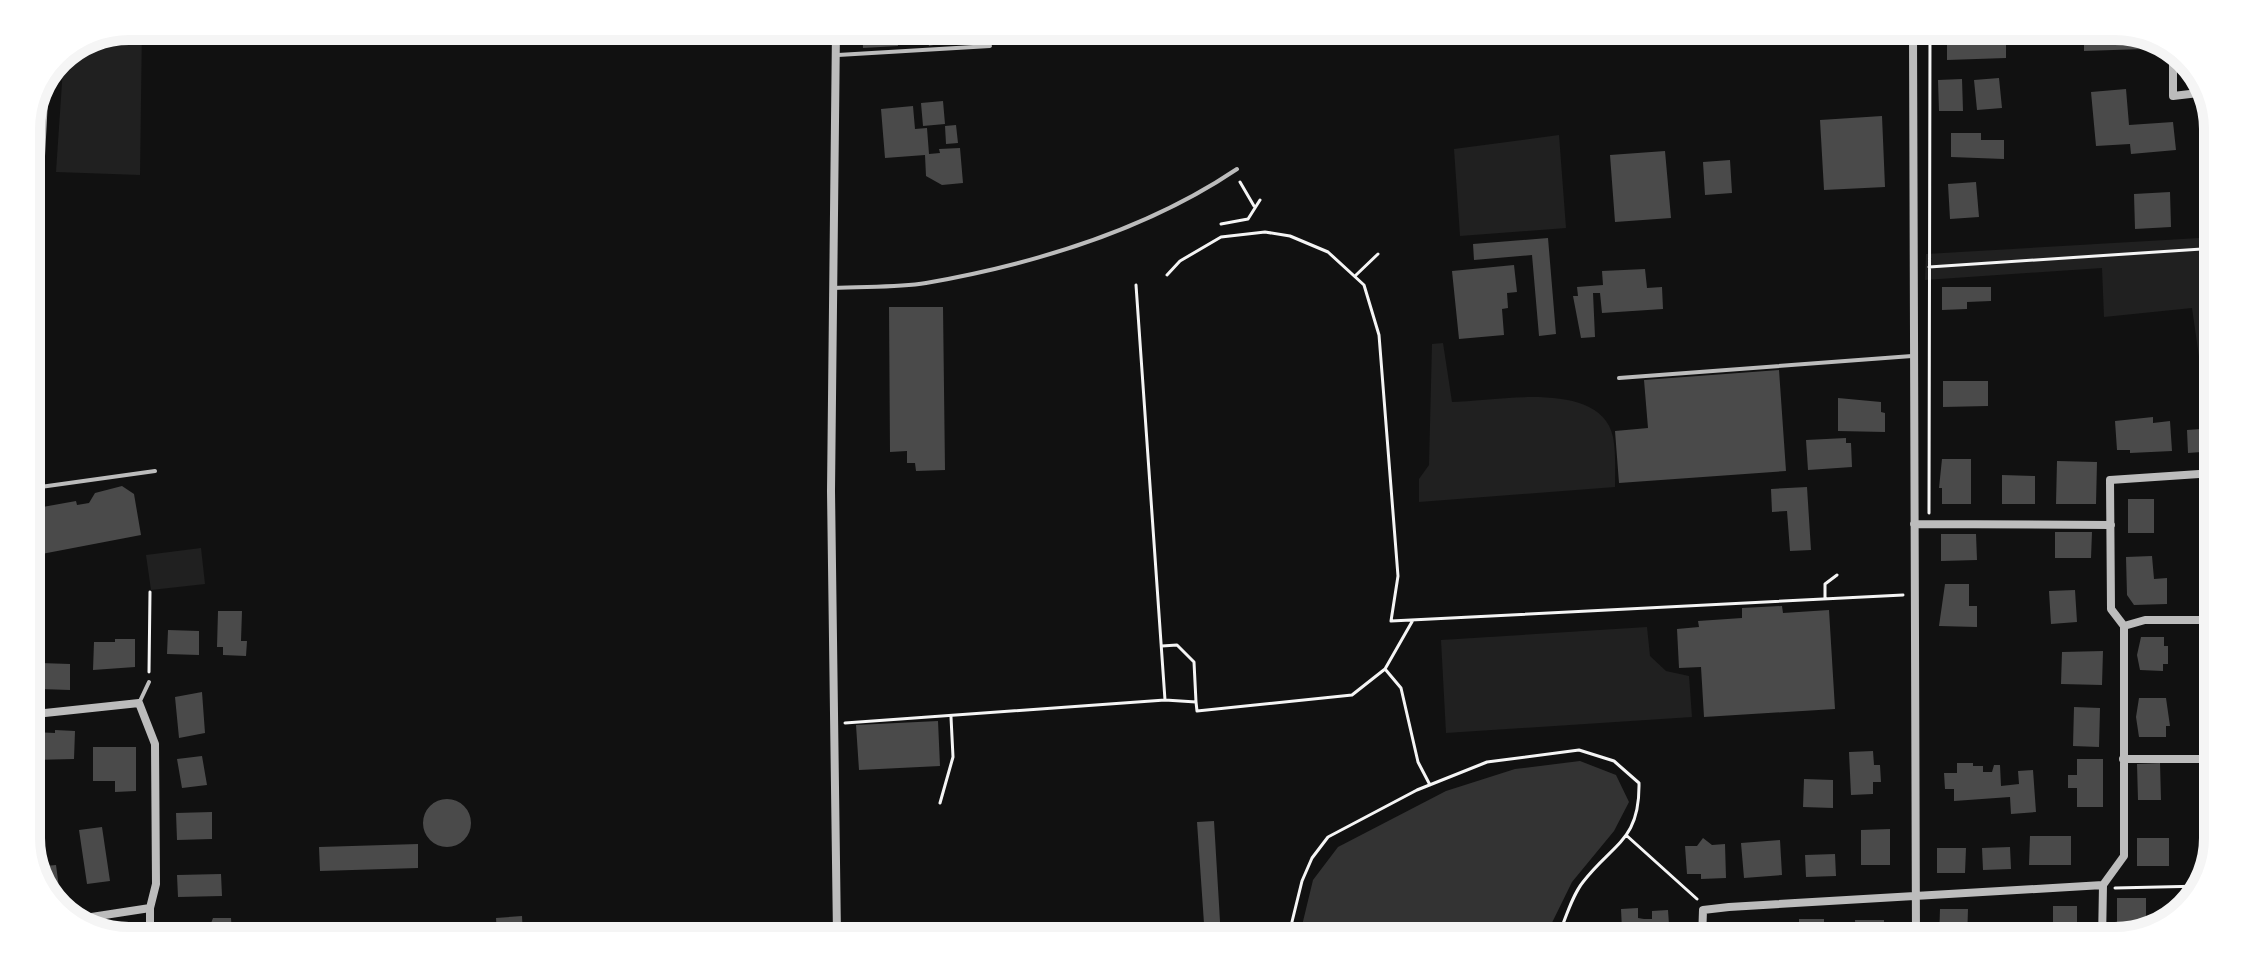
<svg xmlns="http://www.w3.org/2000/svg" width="2244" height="967" font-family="Poppins,sans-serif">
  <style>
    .green { fill: #202020 }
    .water { fill: #333 }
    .building { fill: #4a4a4a }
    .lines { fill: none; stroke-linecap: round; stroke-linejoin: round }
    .path { stroke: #f5f5f5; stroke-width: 3 }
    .service { stroke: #bcbcbc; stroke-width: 4 }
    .minor { stroke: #bcbcbc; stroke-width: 8 }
    .rim { fill: none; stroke: #f5f5f5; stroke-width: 10 }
  </style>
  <rect width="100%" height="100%" fill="#111"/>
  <path class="green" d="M129,26H142L140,175L56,172L64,53Z
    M1559,135L1566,228L1460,236L1454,149Z
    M2217,237L2215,392H2204L2192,308L2104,317L2102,268L1925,280L1926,254Z
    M1443,343L1452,402C1495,401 1601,379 1613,437C1616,453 1615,471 1615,487L1419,502V479L1429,465L1432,344Z
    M201,548L205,584L151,590L146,555Z
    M1647,627L1650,656L1666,671L1689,676L1692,717L1446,733L1441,640Z
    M2211,824L2210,877L2200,890L2206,825Z"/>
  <path class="water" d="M1580,761L1616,775L1629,802L1614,831L1572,882L1544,939L1299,938L1313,880L1338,847L1446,791L1515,769Z"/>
  <path class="building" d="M862,29H897L898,46L863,48Z
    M925,29H968L970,37L929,46Z
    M1962,33L2006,34V58L1947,60V43L1963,42Z
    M2084,33L2143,34V49L2084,51Z
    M1999,78L2002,108L1977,110L1974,80Z
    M1962,79L1963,111H1939L1938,80Z
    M2126,89L2129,125L2173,122L2176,150L2131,154L2130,144L2096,146L2091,92Z
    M943,101L945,124L923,126L921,103Z
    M913,106L915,129L927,128L929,154L940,153L939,149L960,148L963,183L942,185L926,176L925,155L885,158L881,109Z
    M1882,116L1885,187L1824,190L1820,120Z
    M956,125L958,143L946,144L945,126Z
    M1951,133H1981V140H2004V159L1951,157Z
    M1665,151L1671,218L1615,222L1610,155Z
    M1730,160L1732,193L1705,195L1703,162Z
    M1976,182L1979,217L1950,219L1948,184Z
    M2170,192L2171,227L2135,229L2134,194Z
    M1548,238L1556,334L1539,336L1532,255L1474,260L1473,244Z
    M1514,265L1517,292L1507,293L1508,308L1502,309L1504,335L1459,339L1452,271Z
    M1645,269L1647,288L1662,287L1663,309L1602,313L1600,293H1593L1595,337L1581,338L1573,296H1578L1577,287L1603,285L1602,271Z
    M1942,287H1991V301L1967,302V309L1942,310Z
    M889,307H943L945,470L916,471L915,463H907V451L890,452Z
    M1779,370L1786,471L1619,483L1615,431L1648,428L1644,380Z
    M1943,381H1988V406L1943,407Z
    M1838,398L1881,402V412L1885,413V432L1838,431Z
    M2153,417V423L2170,421L2172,451L2130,453V450H2117L2115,421Z
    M2215,428V451L2188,453L2187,430Z
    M1846,438V443H1851L1852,467L1808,470L1806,440Z
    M1942,459H1971V504H1942V488H1939Z
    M2057,461L2097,462L2096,504H2056Z
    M2002,475L2035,476V504H2002Z
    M2214,483V508L2210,509L2208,484Z
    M122,486L134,494L141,535L26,557V510L76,501L77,505L89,503L95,493Z
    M1807,487L1811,550L1790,551L1787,511L1772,512L1771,489Z
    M2128,499H2154V533H2128Z
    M2055,532H2092L2091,558H2055Z
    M1941,534H1976L1977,560L1941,561Z
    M2199,549H2214L2213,587H2199Z
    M2152,556L2154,579L2167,578V604L2134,605L2127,595L2126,557Z
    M1945,584H1969V606H1977V627L1939,626Z
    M2075,590L2077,622L2051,624L2049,591Z
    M1782,606L1783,613L1829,610L1835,709L1704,717L1701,667L1679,668L1677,629L1699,627L1698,621L1742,618V608Z
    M218,611H242L241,641H247L246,656L223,655V647H217Z
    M168,630L199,631V655L167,654Z
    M2141,637H2164V646H2168V664H2163V671L2140,670L2137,655Z
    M115,639H135V667L93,670L94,642H115Z
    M2103,651L2102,685L2061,684L2062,652Z
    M40,663L70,664V690L40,689Z
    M202,692L205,733L179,738L175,697Z
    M2139,698H2166L2170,726H2166V737H2139L2136,717Z
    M2074,707L2100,708L2099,747L2073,746Z
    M938,721L940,766L859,770L856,725Z
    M55,730L75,731L74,759L32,760L33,732L55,733Z
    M93,747H136V791L115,792V781H93Z
    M1873,751L1874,765H1880L1881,782H1873V794L1851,795L1849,752Z
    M202,756L207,785L182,788L177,759Z
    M2077,759H2103V807H2077V788H2068V775H2077Z
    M1957,763H1973V766H1983V772H1992L1994,765H2000L2001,786L2019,784L2018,771L2033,770L2036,812L2011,814L2010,797L1954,801V789H1945L1944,773H1957Z
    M2160,763L2161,800H2138L2137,764Z
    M2207,763H2211V792H2207Z
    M1804,779L1833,780V808L1803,807Z
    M423 823a24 24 0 1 1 48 0a24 24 0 1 1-48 0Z
    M212,812V839L177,840L176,813Z
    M1214,821L1221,938H1205L1197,822Z
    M102,827L110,881L87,884L79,830Z
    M1890,829V865H1861V830Z
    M2030,836H2071V865H2029Z
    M1703,838L1712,845L1725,844L1726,878L1701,879V874H1687L1685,846H1697Z
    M2137,838H2169V866H2137Z
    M1780,840L1782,875L1744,878L1741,843Z
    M418,844V868L320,871L319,847Z
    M2010,847L2011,869L1983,870L1982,848Z
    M1937,848H1966L1965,873H1937Z
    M1835,854L1836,876L1806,877L1805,855Z
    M56,865L60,895L46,897L34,867Z
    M221,874L222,896L178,897L177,875Z
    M2117,898H2146V932L2117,937Z
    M2053,906H2077V938H2053Z
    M1638,908V918L1644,919H1652V911L1668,910L1670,939H1615L1614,931L1622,930L1621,909Z
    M1940,909H1968L1967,940H1939Z
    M522,916L523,935H497L496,918Z
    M213,918H231L232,934H197L208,931Z
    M1799,919H1824V940H1799Z
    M1855,920H1884V940H1856Z
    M1749,923L1750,940H1725L1724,924Z"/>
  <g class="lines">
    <path class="path" d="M1240,182L1254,206
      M1221,224L1248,219L1260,200
      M1929,267L2217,248
      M1167,275L1180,261L1221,237L1265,232L1290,236L1328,252L1364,285L1379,335L1398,576L1391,621L1903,595
      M1355,276L1378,254
      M1136,285L1165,700
      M1929,513L1930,33
      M1825,599V584L1837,575
      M1162,646L1177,645L1194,662L1196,702
      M1385,669L1401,688L1418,762L1430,785
      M149,672L150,592
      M845,723L1165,700L1196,702L1197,711L1352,695L1385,669L1413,620
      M940,803L953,757L951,717
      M1626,835L1697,899
      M2115,888L2203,886
      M1288,938L1302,881L1312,858L1328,837L1417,790L1487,762L1579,750L1614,761L1639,783C1640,841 1613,843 1583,882C1571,897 1565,921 1557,939"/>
    <path class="service" d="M838,55L990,46
      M833,288C864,286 896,288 926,283C1034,264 1145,231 1237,169
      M1619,378L1912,356
      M26,489L155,471
      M140,701L149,682"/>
    <path class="minor" d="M836,29L831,491L837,936
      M1913,33L1916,940
      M2182,55L2173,63V96L2207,92
      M26,254L38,213L45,80
      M1914,524L2111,525
      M2124,626L2145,620H2207
      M26,715L139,703L155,744L156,884L150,908
      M2123,759H2200
      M72,920L150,908V934
      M1702,939L1703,910L1729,907L2103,885
      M2102,941L2103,885L2124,856V626L2111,609L2110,480L2214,473"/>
  </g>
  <path d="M0 0H2244V967H0ZM129 40H2115A89 89 0 0 1 2204 129V838A89 89 0 0 1 2115 927H129A89 89 0 0 1 40 838V129A89 89 0 0 1 129 40Z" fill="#fff" fill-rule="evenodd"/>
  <path class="rim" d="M129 40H2115A89 89 0 0 1 2204 129V838A89 89 0 0 1 2115 927H129A89 89 0 0 1 40 838V129A89 89 0 0 1 129 40Z"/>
</svg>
